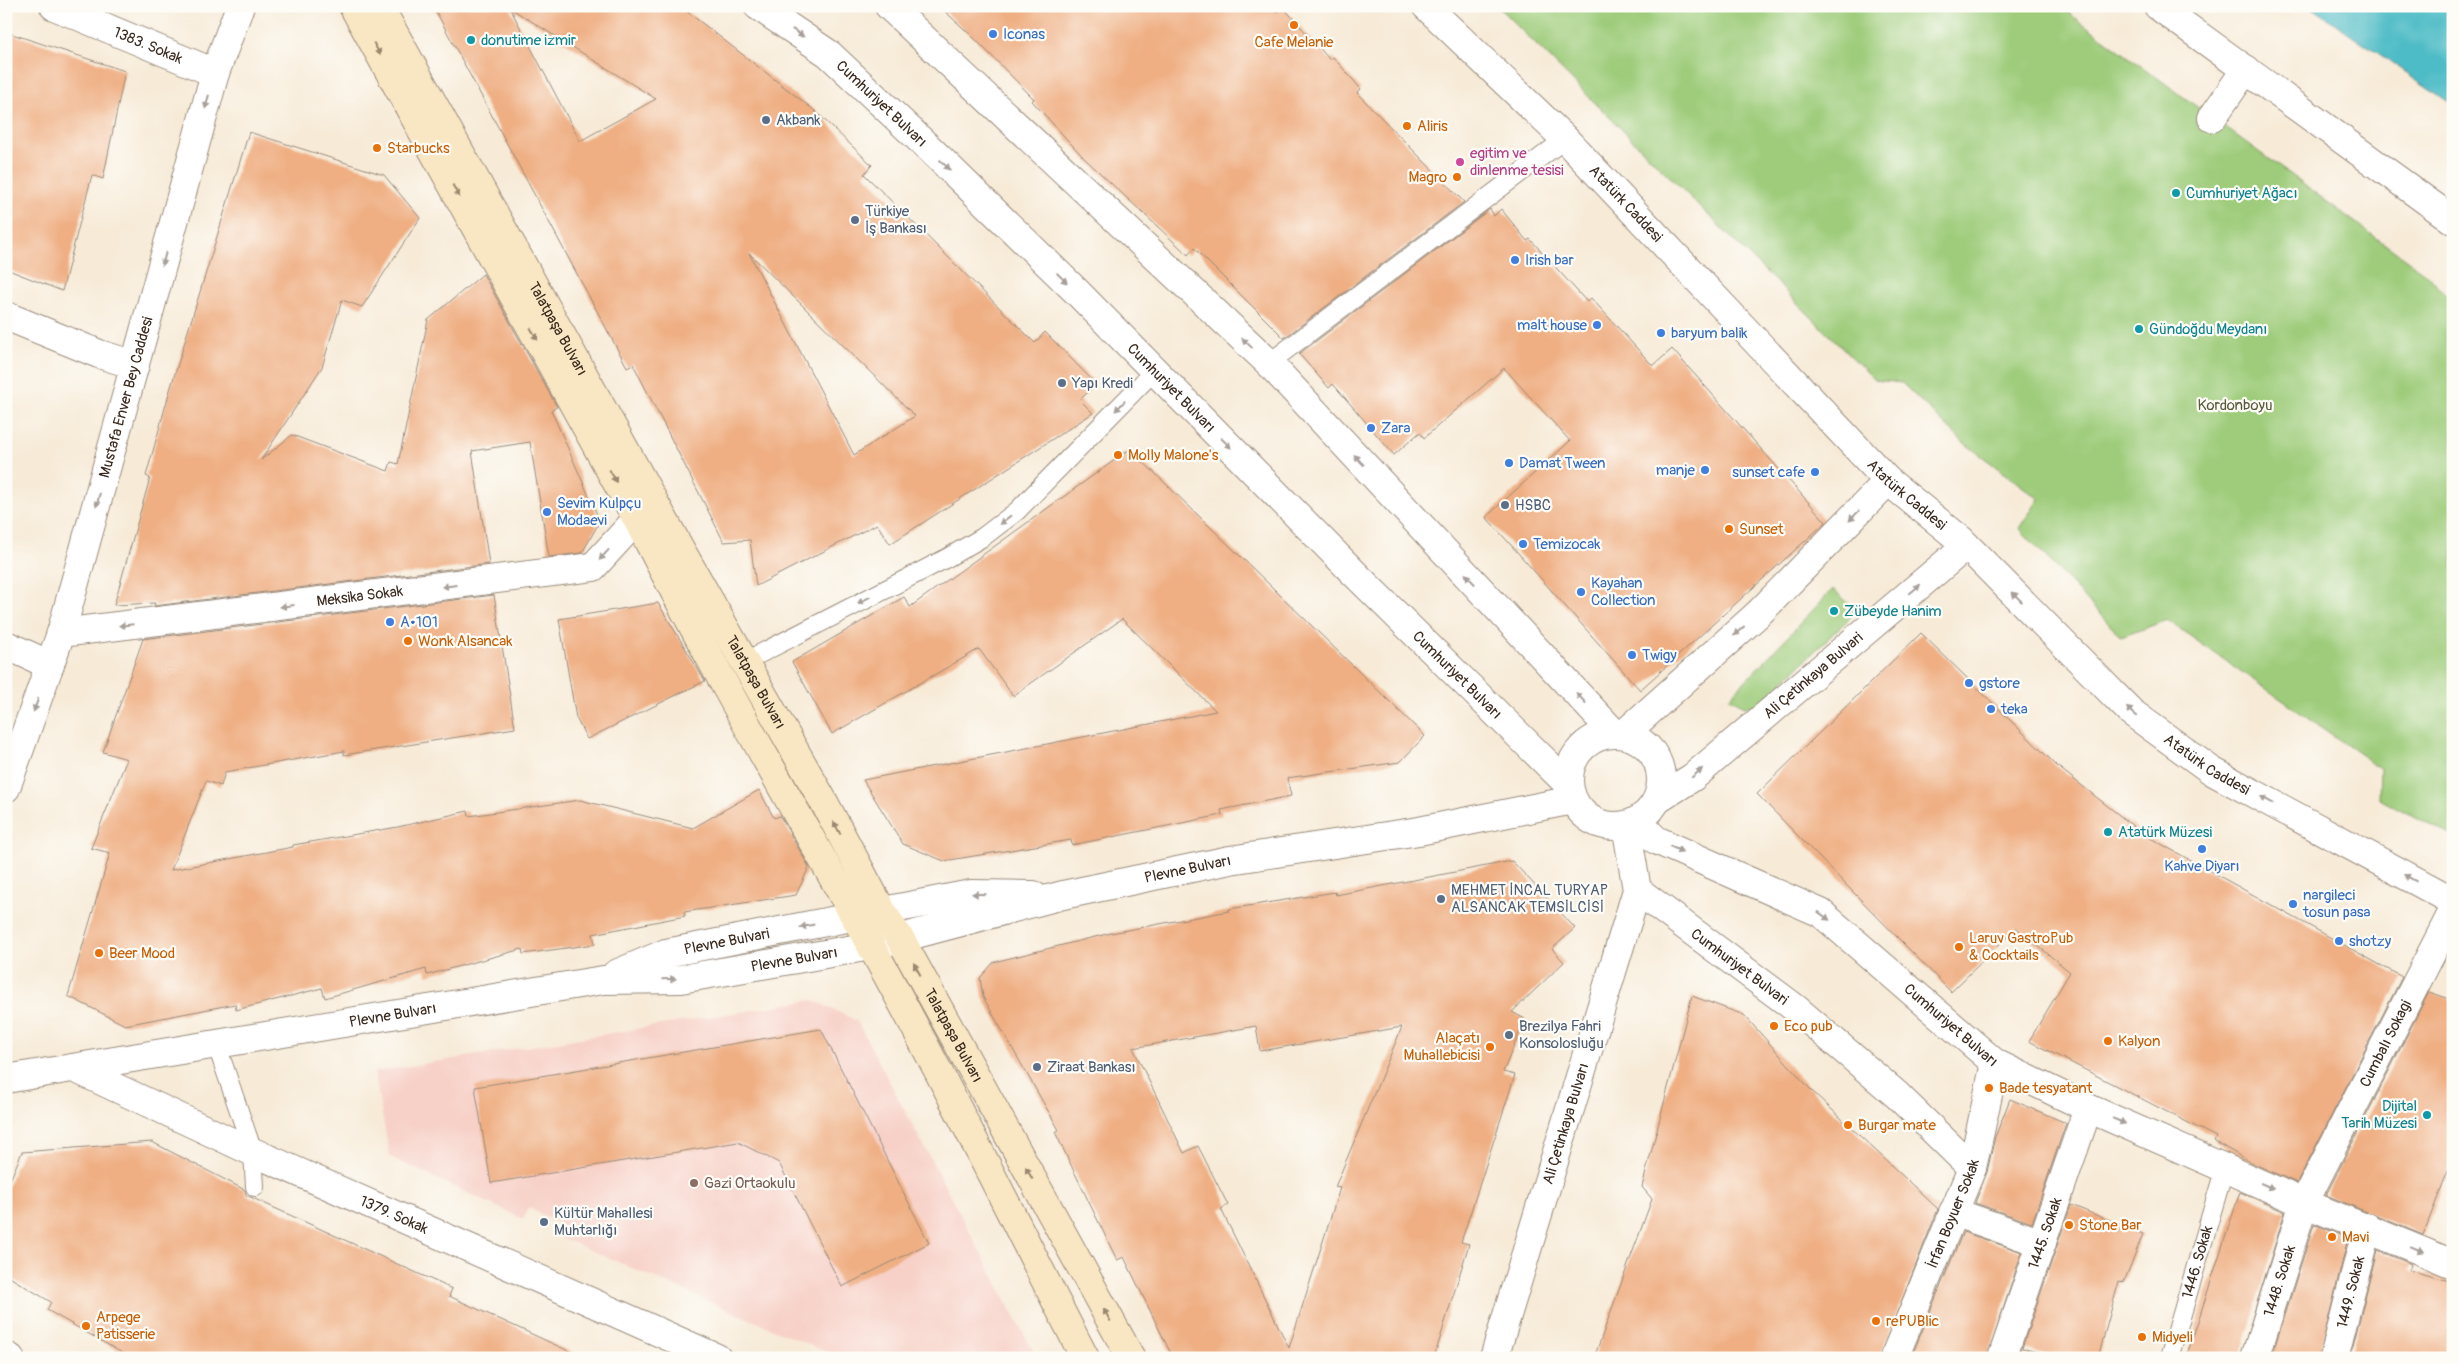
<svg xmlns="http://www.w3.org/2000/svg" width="2459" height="1364" font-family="Pangolin,sans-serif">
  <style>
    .built { fill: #f7d1c8 }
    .green { fill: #9ecc7a; stroke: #6c7b4c }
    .water { fill: #4ebcc6; stroke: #447372 }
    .building { fill: #efaf83; fill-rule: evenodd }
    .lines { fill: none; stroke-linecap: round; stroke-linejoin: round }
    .service-casing { stroke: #998a7b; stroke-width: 20 }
    .pedestrian-casing { stroke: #998a7b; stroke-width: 30 }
    .minor-casing { stroke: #998a7b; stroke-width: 30 }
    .tertiary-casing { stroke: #998a7b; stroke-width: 30 }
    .secondary-casing { stroke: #998a7b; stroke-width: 30 }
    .service { stroke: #fff; stroke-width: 18 }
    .pedestrian { stroke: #fff; stroke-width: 28 }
    .minor { stroke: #fff; stroke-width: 28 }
    .tertiary { stroke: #fff; stroke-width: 28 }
    .secondary { stroke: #f9e7c3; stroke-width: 28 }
    .oneway { fill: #a79f9a }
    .oneway2 { fill: #9a8870 }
    .food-dot { fill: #e8710a; stroke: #fdfcf7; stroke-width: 2 }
    .shop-dot { fill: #3f7fe0; stroke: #fdfcf7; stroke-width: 2 }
    .culture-dot { fill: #0f9aa8; stroke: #fdfcf7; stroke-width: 2 }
    .service-dot { fill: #5c6f8a; stroke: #fdfcf7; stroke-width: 2 }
    .hotel-dot { fill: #d1479c; stroke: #fdfcf7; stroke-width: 2 }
    .education-dot { fill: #8d6e63; stroke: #fdfcf7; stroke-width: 2 }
    .labels { text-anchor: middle; stroke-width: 4.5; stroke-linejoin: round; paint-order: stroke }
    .shop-label { font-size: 15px; fill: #366cbe; stroke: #fdfcf7; text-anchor: start }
    .culture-label { font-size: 15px; fill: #0d838f; stroke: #fdfcf7; text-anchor: start }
    .food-label { font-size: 15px; fill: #c56008; stroke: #fdfcf7; text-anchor: start }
    .street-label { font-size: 15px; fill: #3b2a1e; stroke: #fdfcf7 }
    .service-label { font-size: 15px; fill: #4e5e75; stroke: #fdfcf7; text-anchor: start }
    .hotel-label { font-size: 15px; fill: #b23c85; stroke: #fdfcf7; text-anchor: start }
    .park-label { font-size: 15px; fill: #595b3a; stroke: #fdfcf7 }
    .education-label { font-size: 15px; fill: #785e54; stroke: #fdfcf7; text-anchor: start }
  </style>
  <rect width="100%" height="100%" fill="#fdfcf7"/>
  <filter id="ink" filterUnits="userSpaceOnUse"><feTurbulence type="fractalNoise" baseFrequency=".02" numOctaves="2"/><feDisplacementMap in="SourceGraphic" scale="10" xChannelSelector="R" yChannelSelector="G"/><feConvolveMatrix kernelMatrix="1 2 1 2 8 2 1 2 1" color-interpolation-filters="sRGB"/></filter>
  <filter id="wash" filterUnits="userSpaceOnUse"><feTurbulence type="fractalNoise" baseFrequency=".0096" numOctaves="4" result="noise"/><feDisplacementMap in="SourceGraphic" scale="20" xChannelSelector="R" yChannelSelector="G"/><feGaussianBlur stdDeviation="1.12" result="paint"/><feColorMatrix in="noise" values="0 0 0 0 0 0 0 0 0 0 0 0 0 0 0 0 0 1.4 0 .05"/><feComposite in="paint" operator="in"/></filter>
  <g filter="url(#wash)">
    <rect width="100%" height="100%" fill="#f7ebd8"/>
    <path class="built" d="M813,1000L857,1021L1037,1358H840L560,1237L565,1226L529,1208L523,1219L390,1157L374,1072Z"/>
    <path class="green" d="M1497,6H2059L2426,274L2453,302V836L2379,799L2380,768L2167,620L2121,637L2019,528L2039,499L1963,442L1902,383L1875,380Z
      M1833,589L1857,611L1758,705L1745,706L1729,698Z"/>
    <path class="water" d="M2310,6H2453V105Z"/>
    <g id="blocks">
      <path class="building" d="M433,6H680L814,110L872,165L864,174L1035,343L1045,332L1096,384L1080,400L1093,413L890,544L877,524L756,586L750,540L724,542L633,364L627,367ZM510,8L656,99L580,141ZM749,253L915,416L854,455Z
        M939,6H1271L1277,12L1283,7L1330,60L1333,57L1361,89L1357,93L1464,202L1284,338L1194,248L1188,255L1084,158L1032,101L1034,99L973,37Z
        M6,32L125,71L103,179L92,175L62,291L6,269Z
        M249,132L384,175L420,218L362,307L342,300L322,367L261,460L292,435L388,471L391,462L398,464L428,320L483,274L557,407L551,410L600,521L582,553L549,557L530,442L472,451L489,564L154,606L155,603L114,605L150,478L146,476L170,390Z
        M1490,209L1494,216L1501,209L1527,241L1530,239L1587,302L1591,298L1653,366L1672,349L1826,522L1640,690L1486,517L1570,441L1504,368L1424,438L1420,432L1394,455L1333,384L1329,388L1299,354Z
        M1130,449L1425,736L1400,762L1287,778L1291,796L1221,810L1222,815L1072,845L1071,840L944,861L903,844L863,780L1216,711L1122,619L1013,696L979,649L832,734L792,662L904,597L910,607Z
        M494,595L515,728L344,755V751L225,772L221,786L206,781L171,870L293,847V845L398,827L468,811L469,816L580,800L693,828L759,790L774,818L780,816L809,867L796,895L684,912L685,916L593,934L595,944L523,954L522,949L427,975L426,969L325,998L322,988L236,1010L235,1004L125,1025L68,996L110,853L91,848L127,759L103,752L143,639Z
        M658,603L705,681L587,739L576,718L559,619Z
        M1921,633L2057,766L2143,834L2402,977L2297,1183L2250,1162L2214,1141L2216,1137L2029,1041L2070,972L2016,928L1951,992L1757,794Z
        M1512,861L1575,928L1552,949L1564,962L1512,1012L1525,1019L1503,1072L1515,1075L1461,1242L1469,1244L1434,1358H1173L1124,1257L1117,1260L1055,1132L1059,1130L983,997L980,978L994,962L1111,933L1229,911V909L1335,892L1336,895ZM1256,1026L1260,1051L1402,1027L1335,1187L1340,1188L1289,1348L1221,1209L1228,1205L1198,1146L1184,1153L1133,1048Z
        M2429,992L2453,1000V1158L2423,1235L2326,1195Z
        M1692,996L1744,1015L1812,1091L1938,1209L1879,1358H1594L1652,1199L1642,1187Z
        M821,1029L929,1243L842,1287L779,1163L738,1142L491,1183L475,1087Z
        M2010,1099L2066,1123L2032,1223L1975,1203L1987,1172L1995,1137Z
        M152,1142L245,1190L246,1195L452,1289L449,1296L584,1358H131L47,1310L51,1302L6,1275V1190L22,1152Z
        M2240,1192L2285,1212L2240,1358H2186Z
        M2071,1205L2143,1234L2124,1282L2119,1281L2098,1358H2058L2022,1348Z
        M2314,1224L2348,1238L2319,1358H2271Z
        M1963,1232L2022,1252L1987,1358H1911Z
        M2377,1250L2411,1264L2409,1270L2453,1282V1358H2350Z"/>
    </g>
  </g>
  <g filter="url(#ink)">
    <use href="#blocks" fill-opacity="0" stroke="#998a7b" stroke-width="1"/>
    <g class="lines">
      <g class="service-casing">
        <g id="service">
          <path d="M1269,363L1565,139"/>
          <path d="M744,662L947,558L983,537L1017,511L1154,371"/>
          <path d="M216,1043L253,1152L255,1187"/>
          <path id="s1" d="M2169,1358L2225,1167"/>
        </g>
      </g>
      <g class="pedestrian-casing">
        <g id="pedestrian">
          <path d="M2158,6L2453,220"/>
          <path d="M2212,118L2246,69"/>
          <path id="s2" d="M1637,890L1795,1008L1897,1095L1972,1168"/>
          <path id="s3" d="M74,1068L253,1152L717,1358"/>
          <path d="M1953,1212L2042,1243"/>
          <path id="s4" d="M1494,1358L1637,890L1626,825"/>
          <path id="s5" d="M1894,1358L1972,1168L1995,1063"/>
          <path id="s6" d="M2002,1358L2088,1108"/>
          <path id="s7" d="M2255,1358L2304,1203"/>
          <path id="s8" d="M2334,1358L2367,1227"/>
        </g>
      </g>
      <g class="minor-casing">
        <g id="minor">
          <path id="s9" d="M54,6L215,73"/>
          <path id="s10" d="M1426,6L1565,139L1888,481L1961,540L2131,712L2212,771L2453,901"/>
          <path d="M6,316L99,354L135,365"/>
          <path id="s11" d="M61,633L593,567L637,519"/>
          <path d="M6,645L50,665"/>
          <path d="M1624,734L1758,614L1888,481"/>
          <path id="s12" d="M1657,800L1693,777L1966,546"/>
          <path id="s13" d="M616,974L666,953L971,894L1033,895"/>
          <path id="s14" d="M6,1079L603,980L681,979L871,946L1063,895L1230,860L1419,831L1573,800"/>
          <path id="s15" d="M2304,1203L2453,911"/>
          <path d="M6,1356L10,1358"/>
        </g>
      </g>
      <g class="tertiary-casing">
        <g id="tertiary">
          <path id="s16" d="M758,6L829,54L932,151L1077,292L1354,573L1569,785"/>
          <path d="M889,6L1269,363L1614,733"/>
          <circle cx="1615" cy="780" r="46"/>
          <path id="s17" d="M6,788L61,633L215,73L240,6"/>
          <path id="s18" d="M1637,821L1656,840L1821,913L1995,1063L2088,1108L2304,1203L2453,1264"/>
        </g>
      </g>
      <g class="secondary-casing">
        <g id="secondary">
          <path d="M353,6L637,519C705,654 781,785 855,917C936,1061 1009,1211 1085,1358"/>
          <path id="s19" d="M379,6L678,545L825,804L883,913L901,940L1131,1358"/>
        </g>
      </g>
      <use href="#service" class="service"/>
      <use href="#pedestrian" class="pedestrian"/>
      <use href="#minor" class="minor"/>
      <use href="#tertiary" class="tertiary"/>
      <use href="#secondary" class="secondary"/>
    </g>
    <defs><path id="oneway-solid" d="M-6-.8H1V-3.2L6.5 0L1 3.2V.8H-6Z" transform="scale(1.25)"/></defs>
    <g class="oneway">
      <use href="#oneway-solid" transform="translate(798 33) rotate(34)"/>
      <use href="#oneway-solid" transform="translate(207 102) rotate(105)"/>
      <use href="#oneway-solid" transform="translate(945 165) rotate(44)"/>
      <use href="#oneway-solid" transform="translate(164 259) rotate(105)"/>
      <use href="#oneway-solid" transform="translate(1062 278) rotate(44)"/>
      <use href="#oneway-solid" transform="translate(1247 343) rotate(-137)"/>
      <use href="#oneway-solid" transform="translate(1120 406) rotate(134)"/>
      <use href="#oneway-solid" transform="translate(1226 443) rotate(45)"/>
      <use href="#oneway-solid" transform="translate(1359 460) rotate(-133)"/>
      <use href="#oneway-solid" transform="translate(98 500) rotate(105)"/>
      <use href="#oneway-solid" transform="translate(1854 516) rotate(134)"/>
      <use href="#oneway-solid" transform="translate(1005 520) rotate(142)"/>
      <use href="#oneway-solid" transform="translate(604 555) rotate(132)"/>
      <use href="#oneway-solid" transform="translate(1470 579) rotate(-133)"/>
      <use href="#oneway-solid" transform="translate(449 586) rotate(173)"/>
      <use href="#oneway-solid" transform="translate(1915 589) rotate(-40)"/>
      <use href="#oneway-solid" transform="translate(2017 597) rotate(-135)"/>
      <use href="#oneway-solid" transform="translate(864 600) rotate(153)"/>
      <use href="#oneway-solid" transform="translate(287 606) rotate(173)"/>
      <use href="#oneway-solid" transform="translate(126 625) rotate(174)"/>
      <use href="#oneway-solid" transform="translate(1739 631) rotate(138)"/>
      <use href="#oneway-solid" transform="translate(1581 698) rotate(-133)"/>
      <use href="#oneway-solid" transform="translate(36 705) rotate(110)"/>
      <use href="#oneway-solid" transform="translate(2132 712) rotate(-140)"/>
      <use href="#oneway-solid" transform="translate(1697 773) rotate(-40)"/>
      <use href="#oneway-solid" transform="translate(2267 800) rotate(-151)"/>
      <use href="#oneway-solid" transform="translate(1676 849) rotate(24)"/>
      <use href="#oneway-solid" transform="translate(2410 878) rotate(-151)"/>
      <use href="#oneway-solid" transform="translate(979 894) rotate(-179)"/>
      <use href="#oneway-solid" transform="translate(1824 916) rotate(36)"/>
      <use href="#oneway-solid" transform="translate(807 926) rotate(169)"/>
      <use href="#oneway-solid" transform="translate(669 979) rotate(-1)"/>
      <use href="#oneway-solid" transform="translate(2119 1121) rotate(23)"/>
      <use href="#oneway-solid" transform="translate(2267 1186) rotate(24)"/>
      <use href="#oneway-solid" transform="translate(2417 1249) rotate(23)"/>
    </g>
    <g class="oneway2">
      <use href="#oneway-solid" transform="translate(377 49) rotate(61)"/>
      <use href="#oneway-solid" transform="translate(456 191) rotate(61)"/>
      <use href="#oneway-solid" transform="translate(534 334) rotate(60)"/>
      <use href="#oneway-solid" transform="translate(613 476) rotate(61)"/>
      <use href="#oneway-solid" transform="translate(837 828) rotate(-118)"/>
      <use href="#oneway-solid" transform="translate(917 969) rotate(-119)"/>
      <use href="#oneway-solid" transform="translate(1029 1173) rotate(-119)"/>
      <use href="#oneway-solid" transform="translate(1107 1315) rotate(-119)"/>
    </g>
  </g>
  <g class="food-dot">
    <circle cx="1294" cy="25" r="5"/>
    <circle cx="1407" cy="126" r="5"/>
    <circle cx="377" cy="148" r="5"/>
    <circle cx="1457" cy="177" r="5"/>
    <circle cx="1118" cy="455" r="5"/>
    <circle cx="1729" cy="529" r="5"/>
    <circle cx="408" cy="641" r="5"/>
    <circle cx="1959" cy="947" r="5"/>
    <circle cx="99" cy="953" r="5"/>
    <circle cx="1774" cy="1026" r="5"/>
    <circle cx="2108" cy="1041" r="5"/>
    <circle cx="1490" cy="1047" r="5"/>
    <circle cx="1989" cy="1088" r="5"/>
    <circle cx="1848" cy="1125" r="5"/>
    <circle cx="2069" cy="1225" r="5"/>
    <circle cx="2332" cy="1237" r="5"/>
    <circle cx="1876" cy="1321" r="5"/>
    <circle cx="86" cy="1326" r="5"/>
    <circle cx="2142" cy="1337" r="5"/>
  </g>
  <g class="shop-dot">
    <circle cx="993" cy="34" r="5"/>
    <circle cx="1515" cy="260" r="5"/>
    <circle cx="1597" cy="325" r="5"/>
    <circle cx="1661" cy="333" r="5"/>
    <circle cx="1371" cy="428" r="5"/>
    <circle cx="1509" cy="463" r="5"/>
    <circle cx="1705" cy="470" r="5"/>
    <circle cx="1815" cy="472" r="5"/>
    <circle cx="547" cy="512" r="5"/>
    <circle cx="1523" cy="544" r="5"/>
    <circle cx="1581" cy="592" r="5"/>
    <circle cx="390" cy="622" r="5"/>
    <circle cx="1632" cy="655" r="5"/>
    <circle cx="1969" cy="683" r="5"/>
    <circle cx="1991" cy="709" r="5"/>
    <circle cx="2202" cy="849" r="5"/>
    <circle cx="2293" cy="904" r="5"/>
    <circle cx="2339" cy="941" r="5"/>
  </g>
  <g class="culture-dot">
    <circle cx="471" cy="40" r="5"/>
    <circle cx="2176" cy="193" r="5"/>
    <circle cx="2139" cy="329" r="5"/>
    <circle cx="1834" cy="611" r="5"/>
    <circle cx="2108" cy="832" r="5"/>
    <circle cx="2427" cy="1115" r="5"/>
  </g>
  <g class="service-dot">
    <circle cx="766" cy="120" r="5"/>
    <circle cx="855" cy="220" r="5"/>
    <circle cx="1062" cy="383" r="5"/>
    <circle cx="1505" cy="505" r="5"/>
    <circle cx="1441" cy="899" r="5"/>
    <circle cx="1509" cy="1035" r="5"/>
    <circle cx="1037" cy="1067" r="5"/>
    <circle cx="544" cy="1222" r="5"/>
  </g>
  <circle class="hotel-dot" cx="1460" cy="162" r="5"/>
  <circle class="education-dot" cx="694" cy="1183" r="5"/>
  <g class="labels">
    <g class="shop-label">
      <text x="1003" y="39">Iconas</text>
      <text x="1525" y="265">Irish bar</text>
      <text x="1587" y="330" text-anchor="end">malt house</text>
      <text x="1671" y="338">baryum balik</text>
      <text x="1381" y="433">Zara</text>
      <text x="1519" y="468">Damat Tween</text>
      <text x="1695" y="475" text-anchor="end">manje</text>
      <text x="1805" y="477" text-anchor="end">sunset cafe</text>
      <text x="557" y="508">Sevim Kulpçu<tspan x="557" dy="17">Modaevi</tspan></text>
      <text x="1533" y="549">Temizocak</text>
      <text x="1591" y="588">Kayahan<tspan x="1591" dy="17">Collection</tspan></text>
      <text x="400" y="627">A•101</text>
      <text x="1642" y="660">Twigy</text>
      <text x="1979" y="688">gstore</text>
      <text x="2001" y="714">teka</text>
      <text x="2202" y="871" text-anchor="middle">Kahve Diyarı</text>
      <text x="2303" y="900">nargileci<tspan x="2303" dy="17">tosun pasa</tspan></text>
      <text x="2349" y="946">shotzy</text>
    </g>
    <g class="culture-label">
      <text x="481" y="45">donutime izmir</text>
      <text x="2186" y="198">Cumhuriyet Ağacı</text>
      <text x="2149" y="334">Gündoğdu Meydanı</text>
      <text x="1844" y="616">Zübeyde Hanim</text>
      <text x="2118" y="837">Atatürk Müzesi</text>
      <text x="2417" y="1111" text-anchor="end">Dijital<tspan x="2417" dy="17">Tarih Müzesi</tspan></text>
    </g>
    <g class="food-label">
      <text x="1294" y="47" text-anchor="middle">Cafe Melanie</text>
      <text x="1417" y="131">Aliris</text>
      <text x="387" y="153">Starbucks</text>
      <text x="1447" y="182" text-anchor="end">Magro</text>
      <text x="1128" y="460">Molly Malone's</text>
      <text x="1739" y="534">Sunset</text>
      <text x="418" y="646">Wonk Alsancak</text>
      <text x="1969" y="943">Laruv GastroPub<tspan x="1969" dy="17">&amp; Cocktails</tspan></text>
      <text x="109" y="958">Beer Mood</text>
      <text x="1784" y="1031">Eco pub</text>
      <text x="1480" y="1043" text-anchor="end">Alaçatı<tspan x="1480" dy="17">Muhallebicisi</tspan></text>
      <text x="2118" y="1046">Kalyon</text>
      <text x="1999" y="1093">Bade tesyatant</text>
      <text x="1858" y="1130">Burgar mate</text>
      <text x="2079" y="1230">Stone Bar</text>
      <text x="2342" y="1242">Mavi</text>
      <text x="96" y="1322">Arpege<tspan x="96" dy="17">Patisserie</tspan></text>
      <text x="1886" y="1326">rePUBlic</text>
      <text x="2152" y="1342">Midyeli</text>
    </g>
    <g class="street-label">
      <text dy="5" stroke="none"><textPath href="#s9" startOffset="102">1383. Sokak</textPath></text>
      <text dy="5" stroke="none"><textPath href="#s16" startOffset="158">Cumhuriyet Bulvarı</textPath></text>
      <text dy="5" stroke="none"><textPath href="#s10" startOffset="281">Atatürk Caddesi</textPath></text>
      <text dy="5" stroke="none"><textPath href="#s19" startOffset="369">Talatpaşa Bulvarı</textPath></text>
      <text dy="5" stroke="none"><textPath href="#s16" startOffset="564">Cumhuriyet Bulvarı</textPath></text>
      <text dy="5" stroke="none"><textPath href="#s17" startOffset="409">Mustafa Enver Bey Caddesi</textPath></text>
      <text dy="5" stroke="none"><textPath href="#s10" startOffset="686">Atatürk Caddesi</textPath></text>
      <text dy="5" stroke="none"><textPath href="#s11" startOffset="301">Meksika Sokak</textPath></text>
      <text dy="5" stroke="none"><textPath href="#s16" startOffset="969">Cumhuriyet Bulvarı</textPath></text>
      <text dy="5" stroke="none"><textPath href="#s12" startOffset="200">Ali Çetinkaya Bulvari</textPath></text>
      <text dy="5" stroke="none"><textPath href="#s19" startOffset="774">Talatpaşa Bulvarı</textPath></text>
      <text dy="5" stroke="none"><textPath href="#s10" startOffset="1091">Atatürk Caddesi</textPath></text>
      <text dy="5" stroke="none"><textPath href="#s14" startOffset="1202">Plevne Bulvarı</textPath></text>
      <text dy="5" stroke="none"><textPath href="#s13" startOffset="116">Plevne Bulvari</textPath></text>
      <text dy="5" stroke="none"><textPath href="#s14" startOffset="798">Plevne Bulvarı</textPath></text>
      <text dy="5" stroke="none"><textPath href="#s2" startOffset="128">Cumhuriyet Bulvari</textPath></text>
      <text dy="5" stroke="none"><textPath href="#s14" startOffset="392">Plevne Bulvarı</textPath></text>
      <text dy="5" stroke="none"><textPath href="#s18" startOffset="379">Cumhuriyet Bulvarı</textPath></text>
      <text dy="5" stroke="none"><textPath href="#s19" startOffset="1179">Talatpaşa Bulvarı</textPath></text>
      <text dy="5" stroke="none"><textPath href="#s15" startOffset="179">Cumbalı Sokagi</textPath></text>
      <text dy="5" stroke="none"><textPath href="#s4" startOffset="245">Ali Çetinkaya Bulvarı</textPath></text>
      <text dy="5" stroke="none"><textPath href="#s5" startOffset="156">İrfan Boyuer Sokak</textPath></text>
      <text dy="5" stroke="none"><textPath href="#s3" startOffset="352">1379. Sokak</textPath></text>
      <text dy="5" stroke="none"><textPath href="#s6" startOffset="132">1445. Sokak</textPath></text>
      <text dy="5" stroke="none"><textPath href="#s1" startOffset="100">1446. Sokak</textPath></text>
      <text dy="5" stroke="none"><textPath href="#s7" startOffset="81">1448. Sokak</textPath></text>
      <text dy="5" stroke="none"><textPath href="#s8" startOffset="68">1449. Sokak</textPath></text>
    </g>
    <g class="service-label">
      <text x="776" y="125">Akbank</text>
      <text x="865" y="216">Türkiye<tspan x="865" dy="17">İş Bankası</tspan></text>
      <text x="1072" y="388">Yapı Kredi</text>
      <text x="1515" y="510">HSBC</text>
      <text x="1451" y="895">MEHMET İNCAL TURYAP<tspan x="1451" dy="17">ALSANCAK TEMSİLCİSİ</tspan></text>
      <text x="1519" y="1031">Brezilya Fahri<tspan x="1519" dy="17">Konsolosluğu</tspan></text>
      <text x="1047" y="1072">Ziraat Bankası</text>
      <text x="554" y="1218">Kültür Mahallesi<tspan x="554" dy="17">Muhtarlığı</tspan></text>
    </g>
    <g class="hotel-label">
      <text x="1470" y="158">egitim ve<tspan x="1470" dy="17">dinlenme tesisi</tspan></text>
    </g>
    <g class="park-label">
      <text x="2235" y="410">Kordonboyu</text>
    </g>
    <g class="education-label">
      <text x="704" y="1188">Gazi Ortaokulu</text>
    </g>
  </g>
  <rect width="2459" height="1364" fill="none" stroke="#fdfcf7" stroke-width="25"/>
</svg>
